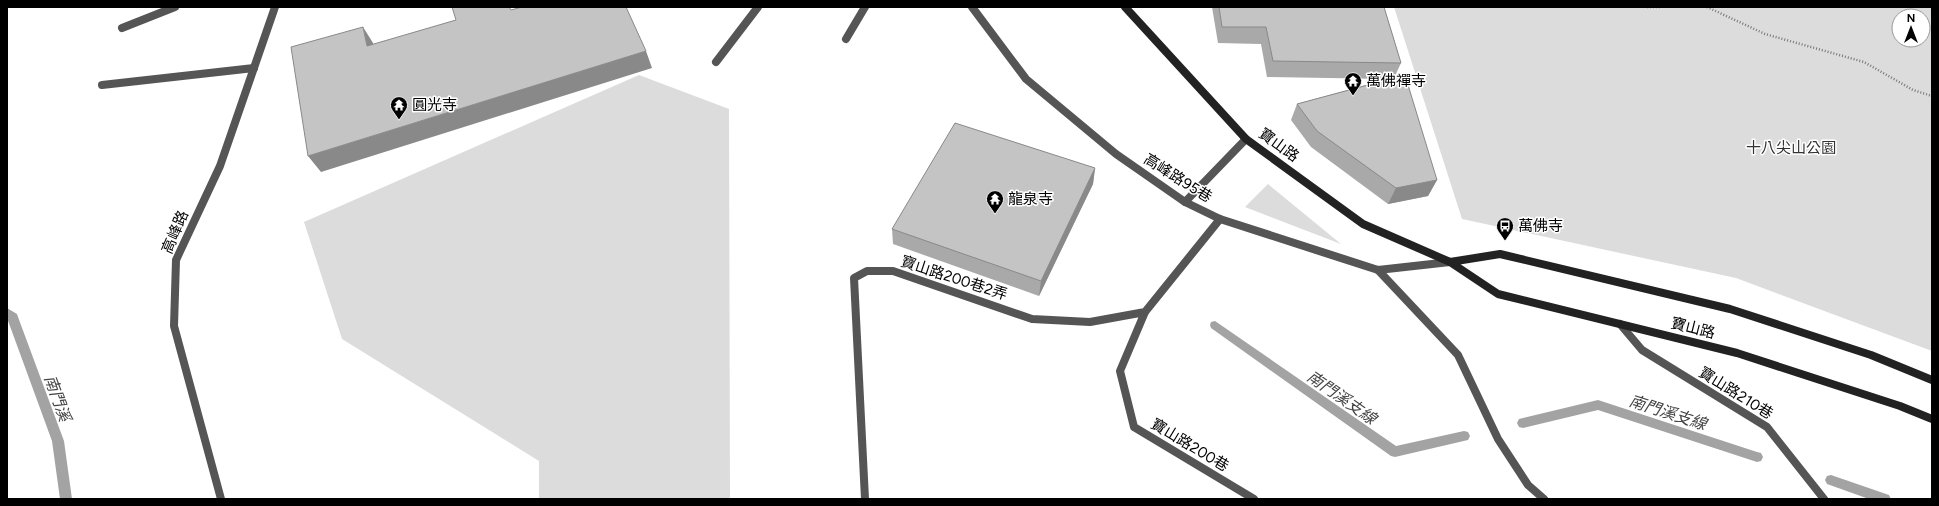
<svg xmlns="http://www.w3.org/2000/svg" width="1939" height="506" font-family="Figtree,'Noto Sans TC',sans-serif">
  <style>
    .green { fill: #dcdcdc; fill-rule: evenodd }
    .lines { fill: none; stroke-linecap: round; stroke-linejoin: round }
    .stream { fill: #a3a3a3; fill-rule: evenodd }
    .path { stroke: #777; stroke-width: 2.5; stroke-dasharray: 1 2; stroke-linecap: butt }
    .lane { stroke: #555; stroke-width: 8 }
    .street { stroke: #555; stroke-width: 8 }
    .secondary { stroke: #222; stroke-width: 8 }
    .wall { fill: #a9a9a9 }
    .shaded-wall { fill: #898989 }
    .building { fill: #c4c4c4; stroke: #898989 }
    .labels { text-anchor: middle; stroke-width: 3; stroke-linejoin: round; paint-order: stroke }
    .poi-label { font-size: 15px; fill: #000; stroke: #fff; text-anchor: start }
    .street-label { font-size: 15px; fill: #000; stroke: #fff }
    .park-label { font-size: 15px; fill: #333; stroke: #fff }
    .water-label { font-size: 16px; font-style: italic; fill: #444; stroke: #fff }
  </style>
  <rect width="100%" height="100%" fill="#fff"/>
  <path class="green" d="M1394,7H1932V351L1736,278L1462,219ZM1899,16H1923V40H1899Z
    M639,75L729,109L730,499H539V461L342,339L304,222Z
    M1268,184L1341,244L1245,207Z"/>
  <g class="lines">
    <path class="stream" d="M7,308L17,314L18,317L64,441L72,499H60L52,441L7,318Z
      M1215,321L1396,446L1464,431L1468,432L1470,436L1468,440L1395,457L1391,456L1211,328L1210,325L1211,322Z
      M1598,400L1757,452L1761,453L1763,457L1761,461L1757,462L1598,410L1523,428L1519,427L1517,423L1519,419L1523,418Z
      M1831,475L1889,495L1891,499H1869L1827,484L1825,480L1827,476Z"/>
    <path class="path" d="M1647,7H1661
      M1707,7L1765,34L1864,62L1913,90L1932,96"/>
    <path class="lane" d="M122,28L175,7
      M846,39L865,7
      M716,62L758,7
      M102,85L254,68
      M1185,202L1246,139
      M1220,219L1145,312L1120,371L1134,427L1254,499
      M1378,270L1458,355L1498,439L1528,485L1544,499
      M1620,324L1642,350L1767,427L1824,499
      M865,499L854,278L867,271H893L1032,319L1090,322L1145,312"/>
    <path class="street" d="M972,7L1026,79L1116,154L1185,202L1220,219L1378,270L1450,262
      M221,499L174,326L176,260L220,166L275,7"/>
    <path class="secondary" d="M1125,7L1246,139L1363,224L1450,262L1498,294L1737,353L1900,406L1932,419
      M1450,262L1500,254L1730,309L1871,355L1932,380"/>
  </g>
  <path class="wall" d="M1212,7H1384L1401,63L1394,78L1437,180L1428,196L1388,204L1311,147L1291,120L1297,104L1388,79L1267,77L1261,44L1218,43Z
    M1095,168L1093,184L1039,296L893,244L892,229Z"/>
  <path class="shaded-wall" d="M363,27L373,43L378,62L367,46Z
    M646,51L652,68L321,172L308,156Z
    M1095,168L1093,184L1039,296L1041,281Z
    M1437,180L1428,196L1388,204L1396,188Z"/>
  <path class="building" d="M452,7H509L511,10L522,7H626L646,51L308,156L291,47L363,27L367,46L456,20Z
    M1219,7H1384L1401,63L1273,61L1266,27H1222Z
    M1405,75L1437,180L1396,188L1317,131L1297,104Z
    M955,123L1095,168L1041,281L892,229Z"/>
  <defs>
    <g id="temple-pin" transform="scale(0.9)"><path d="M0 17L-7.5 6A9.5 9.5 0 1 1 7.5 6Z" fill="#000" stroke="#fff"/><path d="M0-6L5-2H3V0L6.5 2.5H4V6H1.5V3h-3V6H-4V2.5H-6.5L-3 0V-2H-5Z" fill="#fff"/></g>
    <g id="bus-pin" transform="scale(0.9)"><path d="M0 17L-7.5 6A9.5 9.5 0 1 1 7.5 6Z" fill="#000" stroke="#fff"/><path d="M-5-6H5V4H4V6H2V4H-2V6H-4V4H-5ZM-3.5-4V0h7V-4ZM-3.5 1.2v1.5H-2V1.2ZM2 1.2v1.5H3.5V1.2Z" fill="#fff"/></g>
  </defs>
  <g fill-rule="evenodd">
    <use href="#temple-pin" x="1353" y="81"/>
    <use href="#temple-pin" x="399" y="105"/>
    <use href="#temple-pin" x="995" y="199"/>
    <use href="#bus-pin" x="1505" y="226"/>
  </g>
  <g class="labels">
    <g class="poi-label">
      <text x="1366" y="86">萬佛禪寺</text>
      <text x="412" y="110">圓光寺</text>
      <text x="1008" y="204">龍泉寺</text>
      <text x="1518" y="231">萬佛寺</text>
    </g>
    <g class="street-label">
      <text transform="translate(1279 145) rotate(36)" y="5">寶山路</text>
      <text transform="translate(1178 178) rotate(32)" y="5">高峰路95巷</text>
      <text transform="translate(175 232) rotate(-67)" y="5">高峰路</text>
      <text transform="translate(954 278) rotate(18)" y="5">寶山路200巷2弄</text>
      <text transform="translate(1693 328) rotate(14)" y="5">寶山路</text>
      <text transform="translate(1736 393) rotate(32)" y="5">寶山路210巷</text>
      <text transform="translate(1190 445) rotate(31)" y="5">寶山路200巷</text>
    </g>
    <g class="park-label">
      <text x="1791" y="153">十八尖山公園</text>
    </g>
    <g class="water-label">
      <text transform="translate(1342 397) rotate(35)" y="6">南門溪支線</text>
      <text transform="translate(58 398) rotate(70)" y="6">南門溪</text>
      <text transform="translate(1668 412) rotate(18)" y="6">南門溪支線</text>
    </g>
  </g>
  <rect width="1939" height="506" fill="none" stroke="#000000" stroke-width="16"/>
  <g transform="translate(1911 28)"><circle r="19" fill="#ffffff" stroke="#999999"/>
  <path d="M0-3L7 15L0 10L-7 15Z" fill="#000000"/>
  <text y="-6" font-size="11" font-weight="bold" text-anchor="middle" fill="#000000">N</text>
  </g>
</svg>
